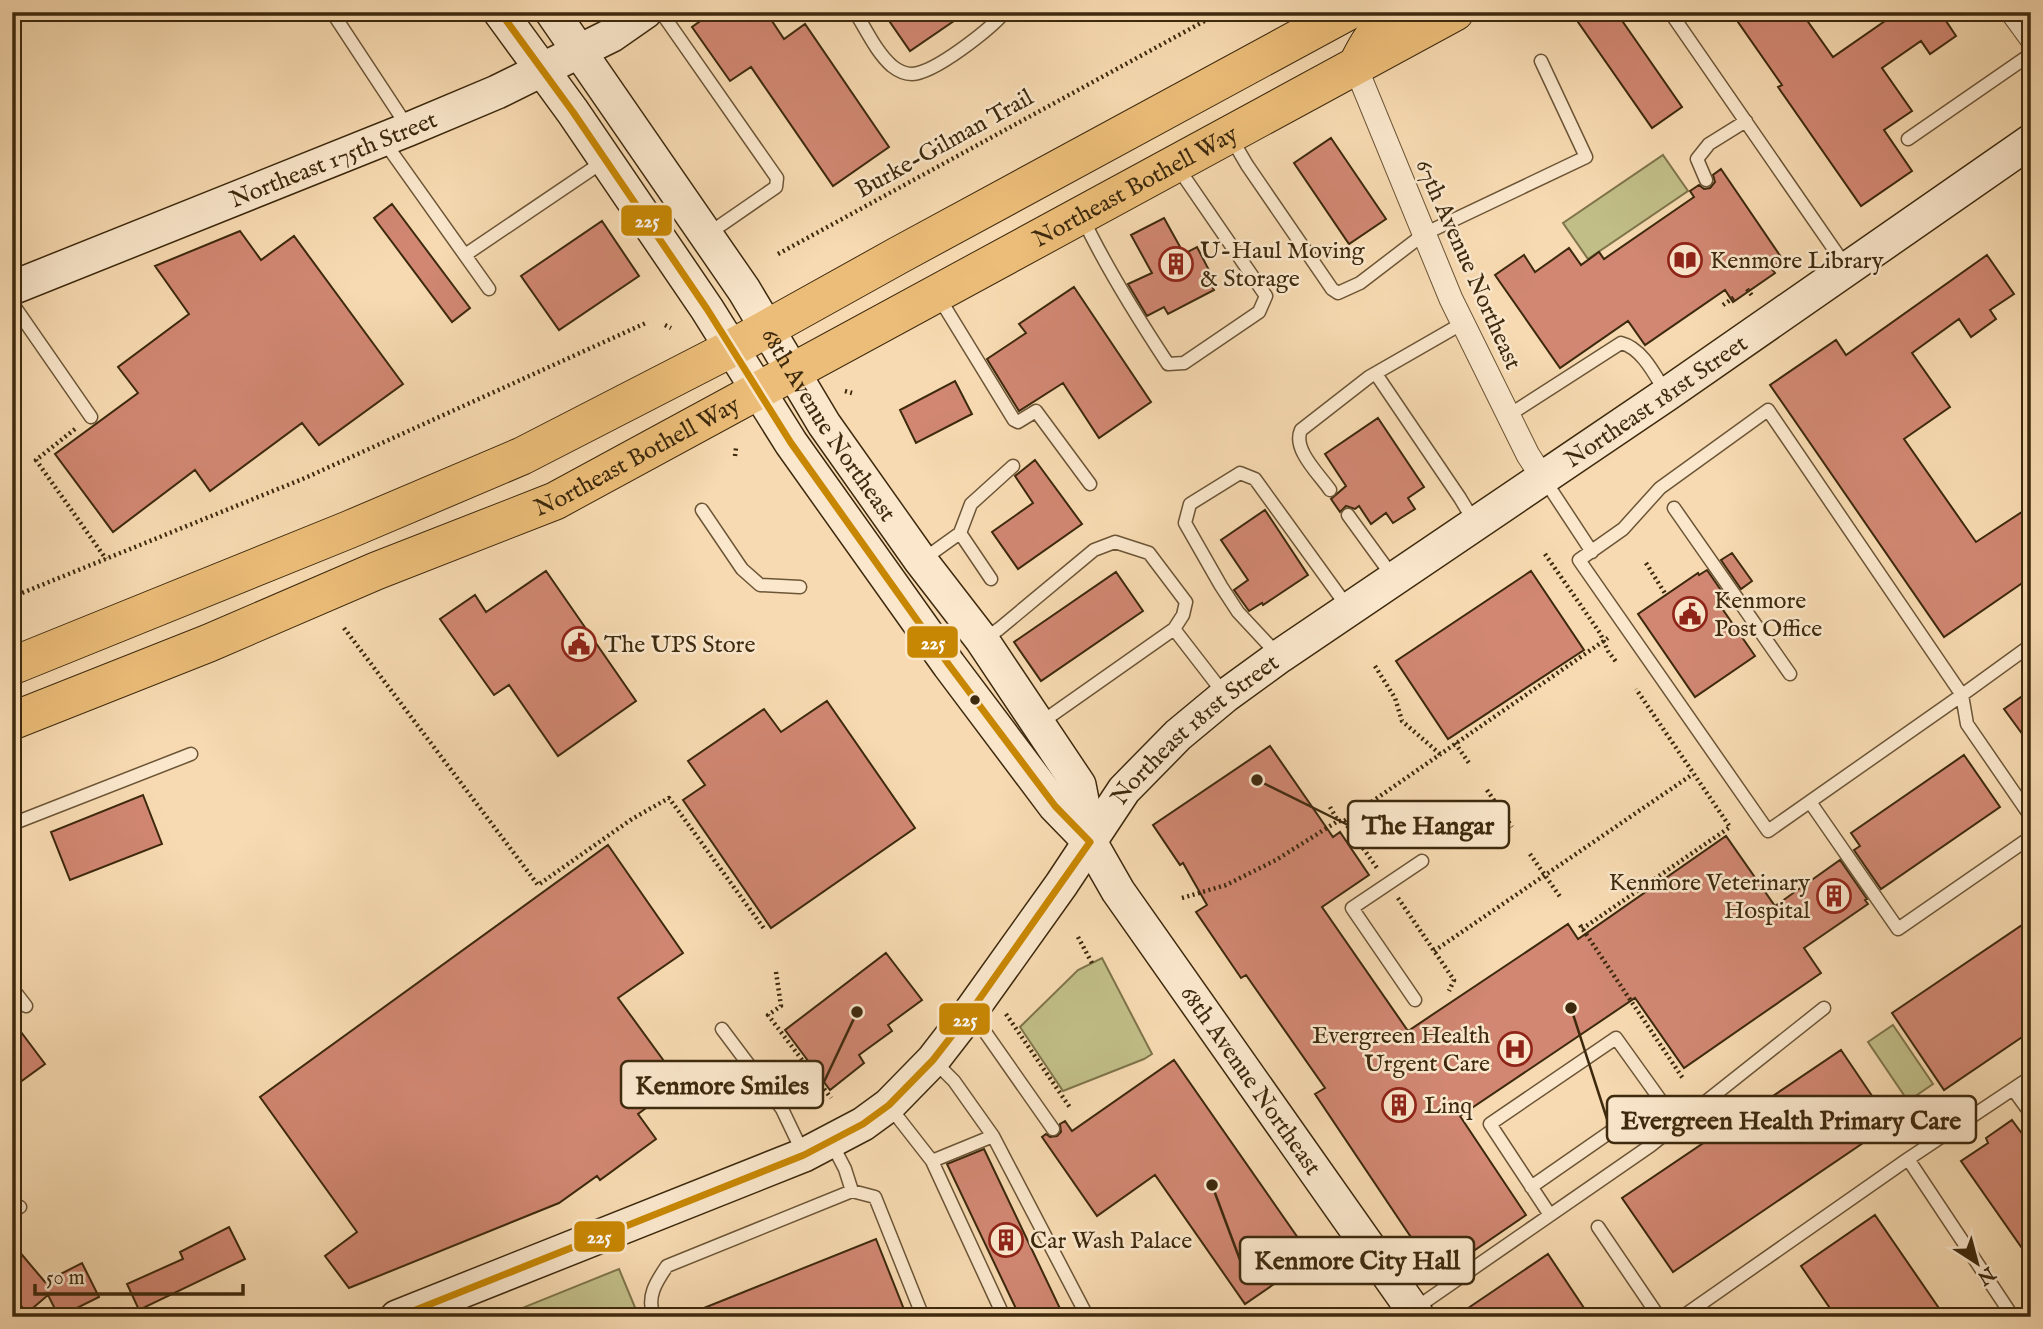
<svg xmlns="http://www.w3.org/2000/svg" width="2043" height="1329" font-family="'IM FELL English',serif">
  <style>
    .green { fill: #c1be88; stroke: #7f744a; stroke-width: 2 }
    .building { fill: #d18772; stroke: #3d290d; stroke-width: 2 }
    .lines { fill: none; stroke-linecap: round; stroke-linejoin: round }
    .lane-casing { stroke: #6c5536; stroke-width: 15 }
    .street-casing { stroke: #6c5536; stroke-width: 25 }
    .secondary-casing { stroke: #3d290d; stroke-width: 36 }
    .primary-casing { stroke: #3d290d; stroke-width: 39 }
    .path { stroke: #3d290d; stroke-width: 4.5; stroke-dasharray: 2 3.5; stroke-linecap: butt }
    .lane { stroke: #fae7cc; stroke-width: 12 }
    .street { stroke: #fae7cc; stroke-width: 23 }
    .secondary { stroke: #fae7cc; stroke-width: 33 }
    .primary { stroke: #ecbd78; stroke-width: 37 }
    .bus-1-casing { stroke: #fae7cc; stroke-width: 12 }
    .bus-1 { stroke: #c88703; stroke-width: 7 }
    .bus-dot { fill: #3d290d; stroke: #fae7cc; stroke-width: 2.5 }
    .labels { text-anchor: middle; stroke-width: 5; stroke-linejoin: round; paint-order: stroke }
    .street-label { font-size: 24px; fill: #3d290d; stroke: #fae7cc }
    .poi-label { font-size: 24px; fill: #3d290d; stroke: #fae7cc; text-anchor: start }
    .leader { fill: none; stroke: #3d290d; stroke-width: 2.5 }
    .callout-dot { fill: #3d290d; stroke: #fae7cc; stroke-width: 2.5 }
    .callout { fill: #fae7cc; stroke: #3d290d; stroke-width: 2.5 }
    .callout-label { font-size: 26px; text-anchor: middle; font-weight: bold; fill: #3d290d }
    .line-badge { stroke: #fae7cc; stroke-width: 2.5 }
    .badge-label { font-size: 19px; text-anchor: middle; font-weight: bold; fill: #fff }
  </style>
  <rect width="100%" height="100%" fill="#f7dab1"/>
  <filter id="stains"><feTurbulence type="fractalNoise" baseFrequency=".00286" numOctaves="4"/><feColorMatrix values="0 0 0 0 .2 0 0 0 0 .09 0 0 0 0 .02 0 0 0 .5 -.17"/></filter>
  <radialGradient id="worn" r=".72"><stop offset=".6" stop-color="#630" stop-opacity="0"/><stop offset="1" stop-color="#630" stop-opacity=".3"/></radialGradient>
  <path class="green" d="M1663,155L1688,191L1588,259L1563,223Z
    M1102,958L1152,1054L1144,1059L1063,1091L1020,1027L1078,970Z
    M1893,1025L1933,1084L1908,1101L1868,1042Z
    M619,1269L639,1317H500Z"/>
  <path class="building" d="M713,12H766L784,39L805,24L889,147L833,186L751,67L730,81L692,27Z
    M883,12H967L910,51Z
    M1571,12H1616L1682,107L1652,128Z
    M1731,12H1801L1833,57L1898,12H1940L1956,36L1930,54L1921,41L1882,68L1912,111L1884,130L1912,171L1861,206L1778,87L1782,85Z
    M1331,138L1386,219L1349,244L1294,163Z
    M1721,169L1783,260L1771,268L1775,273L1733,302L1725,290L1645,345L1628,321L1560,368L1495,275L1524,255L1535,272L1569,248L1581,265L1599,252L1604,259L1694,197L1690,191L1699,185L1704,189L1710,188L1715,182L1713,175Z
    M392,204L470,308L452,322L374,218Z
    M1164,218L1184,254L1197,247L1214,280L1210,282L1214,290L1168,314L1164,307L1147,316L1128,284L1152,273L1131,235Z
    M602,221L639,276L559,330L521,276Z
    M240,231L261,260L294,236L403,384L319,445L302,423L210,491L195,470L113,532L55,454L138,393L118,367L189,314L155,266Z
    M1987,255L2014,294L1990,310L1996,319L1971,337L1959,319L1912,353L1950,407L1904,439L1976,542L2031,506V577L1944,637L1770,385L1836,340L1846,355Z
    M1074,287L1151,402L1099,438L1063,383L1019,411L987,359L1026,333L1019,324Z
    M955,381L972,414L916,443L900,410Z
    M1378,418L1424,487L1408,498L1415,509L1393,523L1386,513L1371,524L1359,506L1355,509L1346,506L1340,512L1331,499L1346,486L1325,454Z
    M1035,460L1082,524L1018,569L992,532L1033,503L1015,476Z
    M1265,510L1308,575L1263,605L1262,603L1249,611L1234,590L1248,580L1221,540Z
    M1732,553L1752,581L1741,589L1721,560Z
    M1707,570L1727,599L1719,604L1755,656L1695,697L1638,614L1698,573L1699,575Z
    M546,571L636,701L558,756L509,685L494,695L440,619L475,595L486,612Z
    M1531,571L1584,650L1448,739L1396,661Z
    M1116,572L1143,611L1041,681L1014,642Z
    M2031,690V746L2004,709Z
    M827,701L915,828L771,928L683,800L705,785L688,761L764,709L781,732Z
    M1270,746L1333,837L1340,832L1369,875L1322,907L1408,1031L1568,924L1578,939L1726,836L1775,906L1840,860L1867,899L1865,900L1868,904L1804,948L1821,973L1684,1068L1635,998L1460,1116L1526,1215L1437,1276L1315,1094L1325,1088L1246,975L1241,978L1196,912L1207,905L1183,863L1180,865L1153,825Z
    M1964,755L2000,807L1881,889L1854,850L1860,846L1851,833Z
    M143,795L162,844L70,880L51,832Z
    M608,845L683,953L618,998L680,1083L638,1114L656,1139L600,1180L597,1176L559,1203L349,1288L325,1256L357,1232L260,1097Z
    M2031,919V1031L1944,1090L1892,1013Z
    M886,953L922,1000L888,1025L892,1031L859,1055L864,1063L830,1090L785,1030Z
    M12,1020L45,1064L12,1088Z
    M1841,1050L1891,1124L1673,1272L1622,1198Z
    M1174,1060L1312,1258L1245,1304L1155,1175L1097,1216L1042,1137L1046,1134L1050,1137L1057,1136L1061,1132L1060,1124L1065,1121L1072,1131Z
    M2012,1120L2031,1146V1261L1961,1161L1988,1143L1986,1138Z
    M984,1149L1064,1317H1020L947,1164Z
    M1875,1215L1945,1317H1836L1801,1266Z
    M229,1227L245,1259L139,1310L127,1284L183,1259L180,1252Z
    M876,1239L907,1317H684V1316Z
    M12,1243L45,1282L82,1263L99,1297L59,1317L48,1295L27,1313L12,1295Z
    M1548,1254L1590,1317H1455Z"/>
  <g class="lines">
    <g class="lane-casing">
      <path id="lane" d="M332,12L409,129
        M661,12L777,178L776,187L708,234
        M855,12C866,29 876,52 892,66C897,70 905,74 912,74C935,73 989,30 1005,12
        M1670,12L1847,268
        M1230,136L1247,165L1332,289L1338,293L1360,283L1424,234L1586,157L1541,61
        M1908,139L2031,54
        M383,140L489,289
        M1706,180L1697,159L1709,144L1746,121
        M1083,219C1107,269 1137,317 1168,364L1184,363L1259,312L1266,296L1176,165
        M465,255L604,161
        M938,296L1014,420L1018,422L1036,411L1090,484
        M12,303L91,417
        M1376,374L1460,498L1475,523
        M1768,410L1962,695L1768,831L1579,560L1623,529L1660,488Z
        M1509,415L1621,343C1642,348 1655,375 1666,393
        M1544,479L1592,552
        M1330,490C1319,474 1292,449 1301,430L1369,377L1463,323
        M1674,508L1790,674
        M702,510L742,569L760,585L800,587
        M1348,515L1393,577
        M960,533L991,579
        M921,561L960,533L971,504L1013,466
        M1174,629L1225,695
        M983,640L999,629L1094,550L1115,542L1149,553L1186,602L1183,615L1174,629L1039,724
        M2031,645L1962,695L1967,724L2031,817
        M1279,656L1238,612L1221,586L1185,523L1190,504L1240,473L1255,479L1349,609
        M1810,802L1898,929L2031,837
        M12,824L191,754
        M12,988L26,1006
        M1415,1000L1352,908L1422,861
        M971,1012L1053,1129
        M722,1029L782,1109L804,1155
        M933,1060L954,1081L993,1136L1086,1314L1080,1317
        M2013,1089L2031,1077
        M889,1106L932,1161L1004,1317
        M831,1142L845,1169L852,1191
        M1908,1159L2013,1089L2031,1114
        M932,1161L993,1136
        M1531,1187L1659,1098L1616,1038L1490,1124L1550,1215
        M12,1210L20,1207
        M1598,1227L1659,1317
        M1413,1310L1650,1146L1824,1008
        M654,1317C646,1297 656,1282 667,1266L852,1191L875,1197L923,1317
        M1682,1317L1908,1159L2013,1317"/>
    </g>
    <g class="street-casing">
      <path id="street" d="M2012,12L2031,38
        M1356,68L1451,299L1528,455L1543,478"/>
    </g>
    <g class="secondary-casing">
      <g id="secondary">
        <path id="s1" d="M500,12L573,112L707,309L791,443L949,665L1055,806L1090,842L1118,891L1418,1317"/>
        <path id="s2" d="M552,12L744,290L824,424L921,561L982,640L1079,785L1090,842"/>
        <path id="s3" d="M12,288L409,129L497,92L612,35L645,12"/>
        <path id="s4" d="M397,1317L804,1155L863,1124L889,1105L933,1060L971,1011L1061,885L1124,790L1178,735L1225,696L1280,656L1667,394L2031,141"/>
      </g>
    </g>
    <g class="primary-casing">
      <g id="primary">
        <path d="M1360,59C1369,41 1381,22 1399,12"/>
        <path d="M12,666L348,530L522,456L732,348L899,255L1347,12"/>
        <path id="s5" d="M12,721L209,643L376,571L555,501L1455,12"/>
      </g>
    </g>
    <path class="path" d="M778,254L1221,12
      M1747,289L1753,297
      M1723,305L1736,296
      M665,325L671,328
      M845,391L852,393
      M75,429L36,460L106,559
      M735,456L736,448
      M1545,554L1600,633L1608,651L1617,663
      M1646,563L1666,595
      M12,597L305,478L648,322
      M344,628L538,885L632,819L669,798L765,930
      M1375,666L1395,698L1402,721L1440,754
      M1455,743L1469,763
      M1487,790L1512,827
      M1330,807L1338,821
      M1371,807L1383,825
      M1344,821L1377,868
      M1530,854L1561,898
      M1182,898L1226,885L1276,860L1338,821H1344L1608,638
      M1398,898L1454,980L1449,991
      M1580,925L1684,1080
      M1582,929L1730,827L1636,689
      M1078,937L1092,963
      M1434,951L1693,774
      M776,972L781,1006L768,1015L831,1098
      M1006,1014L1071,1109
      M782,1079L804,1062
      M1727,1106L1733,1115"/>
    <use href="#lane" class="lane"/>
    <use href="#street" class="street"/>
    <use href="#secondary" class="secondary"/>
    <use href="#primary" class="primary"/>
    <g class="bus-1-casing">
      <path id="bus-1" d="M500,12L573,112L707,309L791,443L949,665L1055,806L1090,842
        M398,1317L804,1155L863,1124L889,1105L933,1060L971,1011L1090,842"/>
    </g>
    <use href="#bus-1" class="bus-1"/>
  </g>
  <defs>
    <g id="library-ring" transform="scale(1.75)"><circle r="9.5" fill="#fae7cc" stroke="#8f2418" stroke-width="1.5"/><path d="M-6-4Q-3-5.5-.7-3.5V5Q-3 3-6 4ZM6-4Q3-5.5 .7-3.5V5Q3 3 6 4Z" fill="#8f2418"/></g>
    <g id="building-ring" transform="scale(1.75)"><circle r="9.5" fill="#fae7cc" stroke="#8f2418" stroke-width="1.5"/><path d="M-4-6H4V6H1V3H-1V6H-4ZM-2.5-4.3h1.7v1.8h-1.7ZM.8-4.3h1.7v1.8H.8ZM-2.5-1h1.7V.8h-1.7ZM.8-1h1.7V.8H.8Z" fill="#8f2418"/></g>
    <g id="civic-ring" transform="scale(1.75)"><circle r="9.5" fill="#fae7cc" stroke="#8f2418" stroke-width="1.5"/><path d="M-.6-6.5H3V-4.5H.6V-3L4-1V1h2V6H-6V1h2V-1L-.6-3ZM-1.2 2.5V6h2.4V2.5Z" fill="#8f2418"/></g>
    <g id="hospital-ring" transform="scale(1.75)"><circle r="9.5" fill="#fae7cc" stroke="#8f2418" stroke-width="1.5"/><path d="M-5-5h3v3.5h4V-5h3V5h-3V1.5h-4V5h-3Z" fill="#8f2418"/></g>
  </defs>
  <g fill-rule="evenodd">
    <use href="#library-ring" x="1685" y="260"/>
    <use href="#building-ring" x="1176" y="264"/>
    <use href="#civic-ring" x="1690" y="614"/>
    <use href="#civic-ring" x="579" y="644"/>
    <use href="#building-ring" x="1834" y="896"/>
    <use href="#hospital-ring" x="1515" y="1049"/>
    <use href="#building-ring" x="1399" y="1105"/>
    <use href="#building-ring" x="1006" y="1240"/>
  </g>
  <circle class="bus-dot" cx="975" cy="700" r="6"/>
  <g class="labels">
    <g class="street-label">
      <text transform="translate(944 143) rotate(-29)" y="8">Burke-Gilman Trail</text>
      <text dy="8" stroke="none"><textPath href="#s3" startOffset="346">Northeast 175th Street</textPath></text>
      <text dy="8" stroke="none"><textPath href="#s5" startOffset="1246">Northeast Bothell Way</textPath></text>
      <text transform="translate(1469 264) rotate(66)" y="8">67th Avenue Northeast</text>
      <text dy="8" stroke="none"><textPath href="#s4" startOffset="1591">Northeast 181st Street</textPath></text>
      <text dy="8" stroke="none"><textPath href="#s2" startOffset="497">68th Avenue Northeast</textPath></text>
      <text dy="8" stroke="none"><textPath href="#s5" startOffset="679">Northeast Bothell Way</textPath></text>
      <text dy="8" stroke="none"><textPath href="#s4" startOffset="1024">Northeast 181st Street</textPath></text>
      <text dy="8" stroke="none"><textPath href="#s1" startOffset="1307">68th Avenue Northeast</textPath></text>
    </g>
    <g class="poi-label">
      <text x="1200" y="258">U-Haul Moving<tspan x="1200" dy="28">&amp; Storage</tspan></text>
      <text x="1710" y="268">Kenmore Library</text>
      <text x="1714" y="608">Kenmore<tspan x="1714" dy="28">Post Office</tspan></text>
      <text x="604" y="652">The UPS Store</text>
      <text x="1810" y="890" text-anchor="end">Kenmore Veterinary<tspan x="1810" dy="28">Hospital</tspan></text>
      <text x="1490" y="1043" text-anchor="end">Evergreen Health<tspan x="1490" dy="28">Urgent Care</tspan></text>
      <text x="1424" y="1113">Linq</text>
      <text x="1030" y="1248">Car Wash Palace</text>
    </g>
  </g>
  <path class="leader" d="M1257 780L1348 825M857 1012L823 1084M1571 1008L1607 1119M1212 1185L1240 1260"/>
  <g class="callout-dot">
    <circle cx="1257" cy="780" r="7"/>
    <circle cx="857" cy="1012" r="7"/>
    <circle cx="1571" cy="1008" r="7"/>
    <circle cx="1212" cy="1185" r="7"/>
  </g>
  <g class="callout">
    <rect x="1348" y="801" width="161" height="47" rx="7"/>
    <rect x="621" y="1061" width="202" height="47" rx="7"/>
    <rect x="1607" y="1096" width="369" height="47" rx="7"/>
    <rect x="1240" y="1237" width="234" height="47" rx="7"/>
  </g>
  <g class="callout-label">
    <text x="1428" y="834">The Hangar</text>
    <text x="722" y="1094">Kenmore Smiles</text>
    <text x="1791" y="1129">Evergreen Health Primary Care</text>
    <text x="1357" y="1269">Kenmore City Hall</text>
  </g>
  <g class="line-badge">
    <rect x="620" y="204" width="53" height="33" rx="7" fill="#c88703"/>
    <rect x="906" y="625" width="53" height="34" rx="7" fill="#c88703"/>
    <rect x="938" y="1002" width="53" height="34" rx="7" fill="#c88703"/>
    <rect x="573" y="1220" width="53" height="33" rx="7" fill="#c88703"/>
  </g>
  <g class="badge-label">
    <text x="647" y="227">225</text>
    <text x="933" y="649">225</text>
    <text x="965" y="1026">225</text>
    <text x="599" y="1243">225</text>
  </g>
  <rect width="2043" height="1329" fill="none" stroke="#f7dab1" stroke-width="42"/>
  <rect x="14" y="14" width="2015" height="1301" fill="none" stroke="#3d290d" stroke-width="3.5"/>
  <rect x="21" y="21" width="2001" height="1287" fill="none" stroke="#3d290d" stroke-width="2"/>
  <g transform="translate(1977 1263) rotate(144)" stroke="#fae7cc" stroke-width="5" paint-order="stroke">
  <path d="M0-5L12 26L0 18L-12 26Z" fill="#3d290d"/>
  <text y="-10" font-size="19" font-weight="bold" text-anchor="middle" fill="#3d290d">N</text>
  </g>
  <path d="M35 1284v10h208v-10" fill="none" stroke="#3d290d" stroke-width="3.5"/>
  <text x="46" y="1284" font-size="21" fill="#3d290d" stroke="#fae7cc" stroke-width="5" paint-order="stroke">50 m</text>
  <rect width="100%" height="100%" filter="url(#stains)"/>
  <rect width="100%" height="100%" fill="url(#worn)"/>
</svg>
